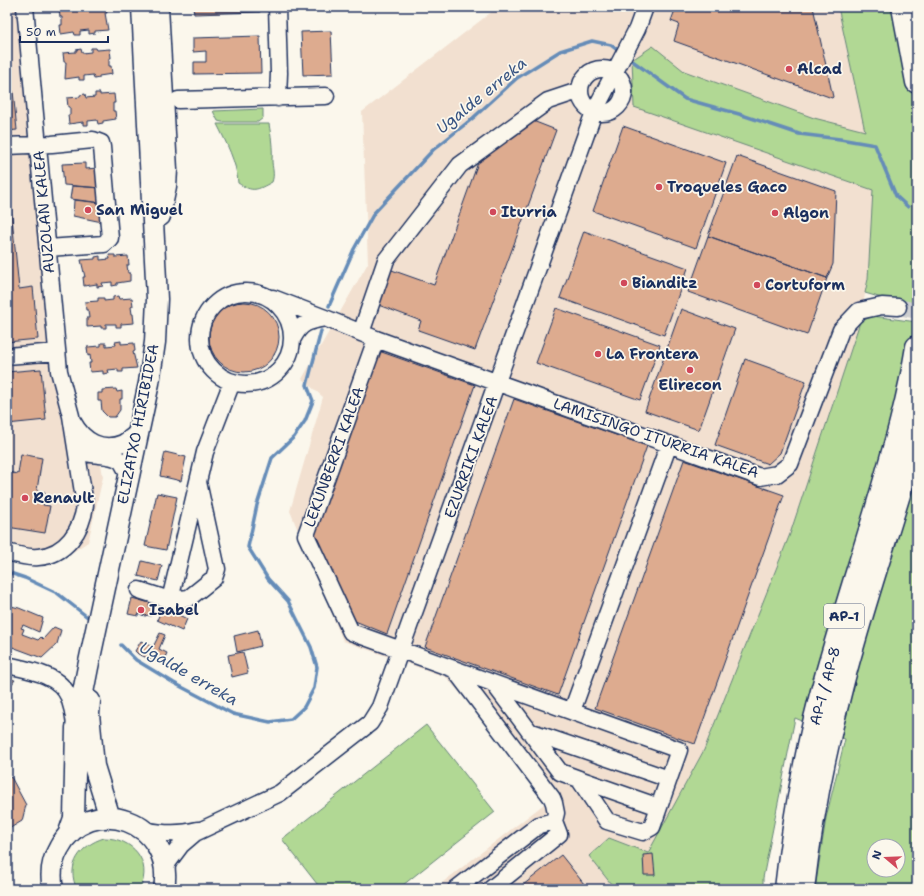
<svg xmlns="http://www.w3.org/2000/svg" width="924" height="896" font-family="'Shantell Sans',sans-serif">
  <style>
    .built { fill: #f2e0d0 }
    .green { fill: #b1d894; stroke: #668479; fill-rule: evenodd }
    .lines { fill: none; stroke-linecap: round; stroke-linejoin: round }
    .stream { stroke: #658cb8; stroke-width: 3.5 }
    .building { fill: #ddab8f; stroke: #1b2f5e }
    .minor-tunnel { stroke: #cecfd0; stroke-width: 16; stroke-dasharray: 16 8; stroke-linecap: butt }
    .minor-casing { stroke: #1b2f5e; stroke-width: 19 }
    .major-casing { stroke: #1b2f5e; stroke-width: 23 }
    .highway-casing { stroke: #1b2f5e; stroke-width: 25 }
    .minor { stroke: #fbf7ec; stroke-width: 16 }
    .major { stroke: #fbf7ec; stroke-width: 20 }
    .highway { stroke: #fbf7ec; stroke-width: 22 }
    .poi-dot { fill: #d1495b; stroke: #fbf7ec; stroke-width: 1.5 }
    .labels { text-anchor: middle; stroke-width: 3.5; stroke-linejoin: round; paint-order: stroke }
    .shield { fill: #fbf7ec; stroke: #5e6b89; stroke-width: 1 }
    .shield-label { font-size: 14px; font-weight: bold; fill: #1b2f5e }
    .poi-label { font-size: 15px; font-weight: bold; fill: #1b2f5e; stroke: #fbf7ec; text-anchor: start }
    .street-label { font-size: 15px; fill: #1b2f5e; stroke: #fbf7ec }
    .water-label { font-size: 16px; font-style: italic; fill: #3a5684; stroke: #fbf7ec }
  </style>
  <rect width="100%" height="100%" fill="#fbf7ec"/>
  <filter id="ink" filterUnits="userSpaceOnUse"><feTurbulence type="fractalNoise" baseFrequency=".025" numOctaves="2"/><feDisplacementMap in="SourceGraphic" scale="8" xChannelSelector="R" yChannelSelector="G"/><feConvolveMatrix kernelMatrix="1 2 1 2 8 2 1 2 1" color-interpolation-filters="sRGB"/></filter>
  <g filter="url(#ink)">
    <path class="built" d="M7,7H32L67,371L72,389L78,418L100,457L103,477L88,542L59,561L7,555Z
      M498,7H838L882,202L860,322L790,534L704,750L648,853L609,838L589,856L615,889H434L552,798L446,677L343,641L290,511L323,397L302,379L368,263L362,112Z"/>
    <path class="green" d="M838,7H917V306H909L865,293L868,279L873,190L634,107L632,60L653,46L684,71L814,118L865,131Z
      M263,109V118L258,122H222L218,121L213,111Z
      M217,124H269C271,136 273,148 272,160C272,168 275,174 272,182C257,190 253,193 238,183C237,163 226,142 217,124Z
      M873,316L917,322V889H815L826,818L845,739L795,718L763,878V889H615L589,856L609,838L648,853L704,750L790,534L860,322ZM874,846H898V870H874Z
      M426,725L495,812L398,889H321L282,839Z
      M104,838C132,838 153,861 140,889H77C65,865 81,845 104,838Z"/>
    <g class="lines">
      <path class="stream" d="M627,57L685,99L739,114L799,134L840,139L875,145L896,196L908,207
        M329,306L354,249L374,213L433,150L473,118L517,78L560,51L592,41L611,45L620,52
        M7,572L25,578L57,593L90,619
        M121,645L136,660L174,683L233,714L270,722L291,719L304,707L314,688L317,667L311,647L288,601L268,579L248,547L257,505L272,458L294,437L305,421L313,401L307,385L321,331"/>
    </g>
    <path class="building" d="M72,7H106L107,13H105L108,30L95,31V33L89,34V30L80,31V35H75L74,32L61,34L60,25H62V17H60L59,9Z
      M193,7H260V12L194,14Z
      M301,7H331V10L301,12Z
      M676,7H813L833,97L832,98L674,41L679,24L671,21Z
      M7,29L12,79H7Z
      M331,31L333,74L303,75L301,32Z
      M260,36L261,73L194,74V62H206V51L193,52V38Z
      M91,48H96L97,50L110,49L111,58H109V66H111L112,74L99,76V78L94,79L93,75L84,76V80H79V77L65,79L66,62H64L63,53L76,52V50L81,49L82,53L91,52Z
      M7,91H13L17,130L7,131Z
      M95,93H100V95L114,94L115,103H113V111H115L116,119L103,121V123L98,124L97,120L88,121V125H83V122L69,124L68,115H70V107H68L67,98L80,97V95L85,94L86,98L95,97Z
      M533,121L556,130L475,350L418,330L421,321L373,303L386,268L434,285L480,157Z
      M623,126L726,163L696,248L593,211Z
      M737,156L836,191L833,264L827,278L708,236Z
      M85,163V169L99,168L101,188L64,185L62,164Z
      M7,166L19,289L33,287L38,339L7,342Z
      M72,186L101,188L103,203L70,199Z
      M74,200L102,203V222L73,216Z
      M584,231L688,268L664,335L560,298Z
      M708,236L827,278L807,335L688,292Z
      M109,255H115V257L128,256L129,265H127L128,273H130V281L117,283V285L112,286V282L102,283L103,286L97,287V284L84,286L83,277H85L81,260L95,259V257L100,256V260L110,259Z
      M118,296L119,299L132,298L133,306L131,307L132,314H133L134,323L121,324V327H116V324H106V328H101V326L87,327V318H89L88,310H86L85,302L98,301V298H104V301L113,300V297Z
      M209 337a35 35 0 1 1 70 0a35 35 0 1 1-70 0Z
      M556,308L660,345L640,400L536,363Z
      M681,309L735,329L699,430L645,411Z
      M121,341V344L134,343L135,351L133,352L137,368L123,369V372H118V369L108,370L109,373L103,374V371L90,372L89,363H91L90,355L88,356L87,347L101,346V343H106V346L116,345L115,342Z
      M376,350L475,385L387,634L350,619L310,535Z
      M745,359L806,381L780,453L768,464L715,445Z
      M41,369L46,420L7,424V372Z
      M116,389L117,392L122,391V399H120V410L115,417H108L102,411L101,401H98V393H102V390Z
      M514,399L647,446L558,695L425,647Z
      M165,452L186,457L181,481L160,476Z
      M21,454L42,458L37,490L45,492L43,505L50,506L45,533L7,527V472L18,474Z
      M684,460L784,495L695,744L595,708Z
      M157,493L177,497L166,550L145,546Z
      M142,561L162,566L158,581L138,576Z
      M132,598L150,603L149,606L153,607L151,616L147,615L146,616L138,614V616L128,614Z
      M7,605L19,608L43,618L39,632L23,625L21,628L24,629L22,634L38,640L41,637L43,639L54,627L61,630L57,644L42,658L7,645V631L8,632L10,624L7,623Z
      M163,607L187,619L182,631L157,620Z
      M258,630L261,646L237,652L234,636Z
      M160,633L165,635L159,649L167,653L162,664L138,654L135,651L141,641L153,647Z
      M243,652L248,673L232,677L228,655Z
      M7,679L15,680L7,690Z
      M11,777L26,805L22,821L7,830V779Z
      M653,854L655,875H644L643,855Z
      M561,855L588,889H518Z"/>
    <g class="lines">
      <path class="minor-tunnel" d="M898,307L917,311"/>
      <g class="minor-casing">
        <path id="minor" d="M277,7L279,73L278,98
          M580 91a22 22 0 1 1 44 0a22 22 0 1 1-44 0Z
          M178,100L326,96
          M7,146L52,144L93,140L101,143L102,147L110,238L104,244L48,248
          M200 338a46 46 0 1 1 92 0a46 46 0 1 1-92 0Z
          M273,298L325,318C309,321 301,322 293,338
          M325,318L376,339L760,477L777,474L790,464L841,330L859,311L882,306L898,307
          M361,333L386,260L460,165L548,101L572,93L580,94
          M376,339L306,535L351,632L679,750L652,827L643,832L607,821L579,779L560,772L494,684
          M7,356L57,352
          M73,422C83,441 102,452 123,443C128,440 133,436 138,432
          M76,448C89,459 109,451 121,461C124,465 126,470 129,475
          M198,482L217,569L214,578L189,598L170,600L205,452L232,382
          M7,552C17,555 28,558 38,557C66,555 82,530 85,505L71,416L59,371L25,7
          M139,590L170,600
          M7,665C28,670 59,674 69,697C72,706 74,715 75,724
          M454,669L552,798L554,803L556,813L554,821L559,834L491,889
          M572,711L669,444
          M529,731L669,779
          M579,779L659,807
          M144,830C162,834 180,835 198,830
          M165,869L169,861L181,845L195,833L280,793L370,723L380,707L594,112L637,29L645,7
          M456,889L539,825L554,821"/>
      </g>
      <g class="major-casing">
        <path id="major" d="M158,7L167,170L166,186L160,216
          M90,701L89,714L94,766L110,818
          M68,835L74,818L76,728L88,667L149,383L155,342L157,299L142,7
          M53,889C50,875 52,860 59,848C89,791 176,820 164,889"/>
      </g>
      <g class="highway-casing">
        <path id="highway" d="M903,7L917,82
          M786,889C794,816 807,743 827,673C842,620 859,567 875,514C891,459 908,404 917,347
          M803,889C811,819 825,749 843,681C865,597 894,516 917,433"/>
      </g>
      <use href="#minor" class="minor"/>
      <use href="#major" class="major"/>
      <use href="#highway" class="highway"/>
    </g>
  </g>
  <g class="poi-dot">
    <circle cx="789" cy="69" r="4"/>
    <circle cx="659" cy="187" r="4"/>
    <circle cx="88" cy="210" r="4"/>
    <circle cx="493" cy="212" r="4"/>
    <circle cx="775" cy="213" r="4"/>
    <circle cx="624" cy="283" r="4"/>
    <circle cx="757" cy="285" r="4"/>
    <circle cx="598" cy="354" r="4"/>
    <circle cx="690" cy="370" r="4"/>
    <circle cx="25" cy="498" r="4"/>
    <circle cx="141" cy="610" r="4"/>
  </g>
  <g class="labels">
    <rect class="shield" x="824" y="604" width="40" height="24" rx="3"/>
    <g class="shield-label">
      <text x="844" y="621">AP-1</text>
    </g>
    <g class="poi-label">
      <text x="797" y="74">Alcad</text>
      <text x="667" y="192">Troqueles Gaco</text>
      <text x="96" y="215">San Miguel</text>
      <text x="501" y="217">Iturria</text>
      <text x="783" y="218">Algon</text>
      <text x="632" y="288">Bianditz</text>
      <text x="765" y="290">Cortuform</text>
      <text x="606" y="359">La Frontera</text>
      <text x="690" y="390" text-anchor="middle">Elirecon</text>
      <text x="33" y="503">Renault</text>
      <text x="149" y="615">Isabel</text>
    </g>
    <g class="street-label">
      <text transform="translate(44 212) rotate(-95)" y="5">AUZOLAN KALEA</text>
      <text transform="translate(138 424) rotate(-79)" y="5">ELIZATXO HIRIBIDEA</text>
      <text transform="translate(656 438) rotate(19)" y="5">LAMISINGO ITURRIA KALEA</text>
      <text transform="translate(334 457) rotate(-70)" y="5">LEKUNBERRI KALEA</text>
      <text transform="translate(471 457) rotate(-70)" y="5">EZURRIKI KALEA</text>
      <text transform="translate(825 686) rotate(-75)" y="5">AP-1 / AP-8</text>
    </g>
    <g class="water-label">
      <text transform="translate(481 95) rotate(-39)" y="6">Ugalde erreka</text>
      <text transform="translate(189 673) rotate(30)" y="6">Ugalde erreka</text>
    </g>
  </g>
  <rect width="924" height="896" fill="none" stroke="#fbf7ec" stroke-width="24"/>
  <rect x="12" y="12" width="900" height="872" fill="none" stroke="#1b2f5e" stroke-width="1.5" filter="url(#ink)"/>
  <g transform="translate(886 858) rotate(289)"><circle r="19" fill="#fbf7ec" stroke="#a1a7b3"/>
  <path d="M0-3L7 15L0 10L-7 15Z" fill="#d1495b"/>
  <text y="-6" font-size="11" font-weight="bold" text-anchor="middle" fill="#1b2f5e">N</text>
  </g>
  <path d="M20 36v6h88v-6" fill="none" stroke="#1b2f5e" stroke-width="2"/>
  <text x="26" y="36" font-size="12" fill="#1b2f5e" stroke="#fbf7ec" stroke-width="3" paint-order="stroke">50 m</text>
</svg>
